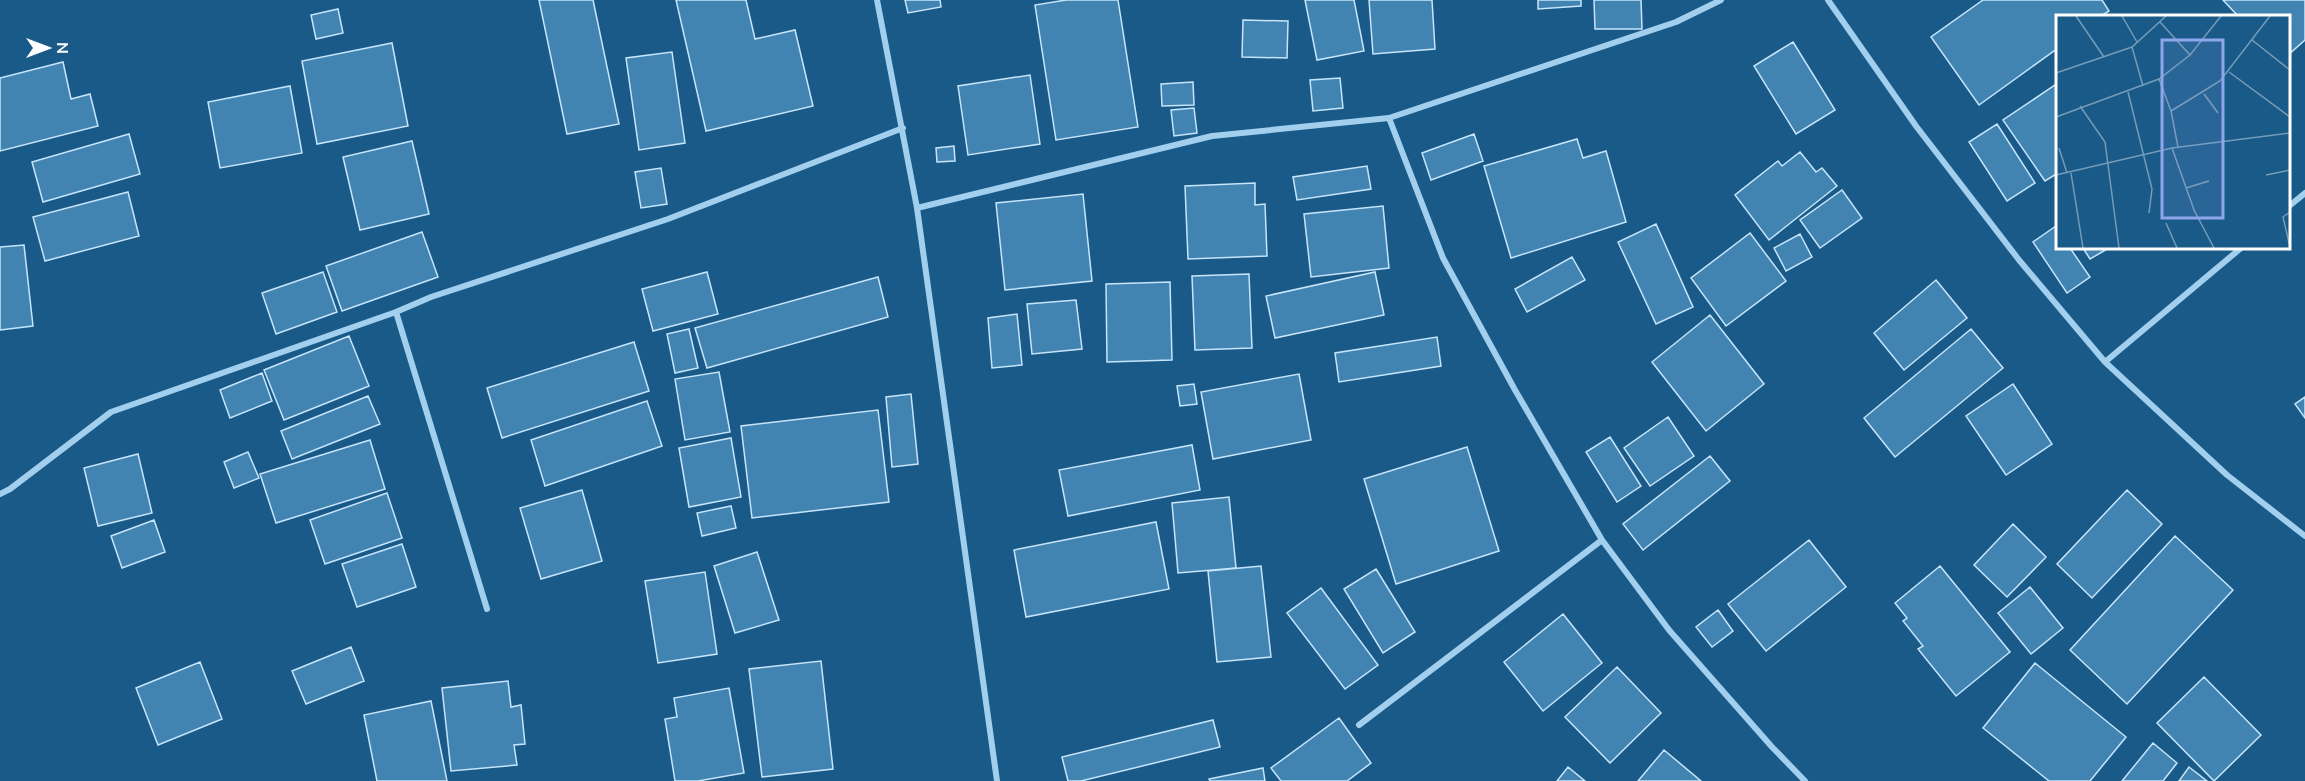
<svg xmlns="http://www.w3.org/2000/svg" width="2305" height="781" font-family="'Nunito Sans',sans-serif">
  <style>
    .building { fill: #4184b2; stroke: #c7e5fa; stroke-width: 1.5 }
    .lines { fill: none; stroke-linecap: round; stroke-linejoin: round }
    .street { stroke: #a2cfed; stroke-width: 6 }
    .inset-road { fill: none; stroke: #759cb8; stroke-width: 1.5 }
    .view { fill: #8ea6ec; fill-opacity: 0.15; stroke: #8ea6ec; stroke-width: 3 }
    .inset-edge { fill: none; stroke: #fff; stroke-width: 3 }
  </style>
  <rect width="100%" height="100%" fill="#195a89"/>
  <path class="building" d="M539,0H593L619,124L567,134Z
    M676,0H746L755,39L795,30L813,106L706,131Z
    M905,0H940L941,7L908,13Z
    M1066,0H1118L1138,127L1056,140L1035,5Z
    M1305,0H1354L1364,51L1317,60Z
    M1369,0H1432L1435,49L1373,54Z
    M1538,0H1581V6L1538,9Z
    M1594,0H1641L1642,29H1595Z
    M1983,0H2102L2109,11L2101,16H2058V48L1979,105L1931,37Z
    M2223,0H2305V40L2288,55V16H2238Z
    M338,9L343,33L316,39L311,15Z
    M1243,20L1288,21L1287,58L1242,57Z
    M1793,42L1835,110L1796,134L1754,66Z
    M392,43L408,126L317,144L302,61Z
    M672,52L685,143L639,150L626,58Z
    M63,62L71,99L90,94L98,126L0,151V78Z
    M1030,75L1040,144L968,155L958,86Z
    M1340,78L1343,108L1313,111L1310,80Z
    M1193,82L1194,105L1162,106L1161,84Z
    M2058,83V173L2045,181L2003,120Z
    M290,86L302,153L220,168L208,102Z
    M1194,108L1197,133L1174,136L1171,110Z
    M1997,124L2035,183L2007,201L1969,142Z
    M129,134L140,174L43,202L32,162Z
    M1474,134L1483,161L1431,180L1422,153Z
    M1577,139L1583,158L1606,151L1626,222L1511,258L1484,166Z
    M412,141L429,214L360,230L343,157Z
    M954,146L955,161L937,162L936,148Z
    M1800,152L1816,172L1822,168L1837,186L1769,240L1735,195L1778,161L1782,166Z
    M1367,166L1371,189L1297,200L1293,177Z
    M661,168L667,204L641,208L635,172Z
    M1255,183V205L1265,204L1267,256L1188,259L1185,186Z
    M1842,190L1862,218L1820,248L1800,220Z
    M128,192L139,236L45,261L33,217Z
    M1083,194L1092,281L1005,290L996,203Z
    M1383,206L1389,268L1311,277L1304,214Z
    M1656,224L1693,307L1656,324L1618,242Z
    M2056,226L2058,248H2070L2090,277L2067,293L2033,242Z
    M422,232L438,277L342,311L326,266Z
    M1750,233L1786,281L1726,326L1691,278Z
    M1800,234L1812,257L1786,271L1774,248Z
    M24,245L33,326L0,330V247Z
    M2083,248H2109L2090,259Z
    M1572,257L1585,280L1527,312L1515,289Z
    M323,272L337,312L276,334L262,293Z
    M707,272L718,314L653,331L642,289Z
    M1375,272L1384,315L1275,338L1266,296Z
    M1249,274L1252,348L1195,350L1192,276Z
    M878,277L888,317L707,368L695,328Z
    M1936,280L1967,318L1904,370L1874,333Z
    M1170,282L1172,360L1107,362L1106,284Z
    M1076,300L1082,349L1032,354L1027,304Z
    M1017,314L1022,365L992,368L988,318Z
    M1710,315L1764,384L1706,431L1652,362Z
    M689,329L698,368L675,373L667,334Z
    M1971,329L2003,368L1895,457L1864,418Z
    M349,336L369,386L284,420L264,370Z
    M1437,337L1441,366L1339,382L1335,353Z
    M634,342L649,391L502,438L487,388Z
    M719,372L730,432L685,440L675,379Z
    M262,373L272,401L230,418L220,390Z
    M1299,374L1311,440L1213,459L1201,392Z
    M1194,384L1197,404L1180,406L1177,386Z
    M2013,384L2052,444L2006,475L1966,416Z
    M911,394L918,464L892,467L886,397Z
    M368,396L380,424L292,459L281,431Z
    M2305,397V418L2295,404Z
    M647,401L662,446L545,486L531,440Z
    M878,410L889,502L752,518L741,426Z
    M1668,417L1694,456L1650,486L1624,448Z
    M1610,437L1641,486L1617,502L1586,452Z
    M731,438L741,497L689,507L679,448Z
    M370,440L385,489L276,523L260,474Z
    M1192,445L1200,490L1068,516L1059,470Z
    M1467,447L1499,551L1396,584L1364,479Z
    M248,452L259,478L234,488L224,462Z
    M138,454L152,513L98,526L84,468Z
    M1710,456L1730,481L1643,550L1623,524Z
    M582,490L602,561L541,579L520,508Z
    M2127,490L2162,524L2092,598L2057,564Z
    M387,493L402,538L325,564L310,520Z
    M1229,497L1236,568L1178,573L1172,503Z
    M731,506L736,528L702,536L697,513Z
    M154,520L165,552L122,568L111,536Z
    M1156,522L1169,589L1026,617L1014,550Z
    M2013,524L2046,557L2007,597L1974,565Z
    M2175,536L2233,590L2127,704L2070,650Z
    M1809,540L1846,587L1766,651L1728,604Z
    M402,544L416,587L357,607L342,564Z
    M757,552L779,620L735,633L714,566Z
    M1261,566L1271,657L1217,662L1208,571Z
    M1940,566L2010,652L1956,696L1918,649L1923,646L1903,621L1907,618L1895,603Z
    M1376,569L1415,632L1383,653L1344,589Z
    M705,572L717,654L658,663L645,581Z
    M2030,587L2063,628L2031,654L1998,613Z
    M1321,588L1378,665L1345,689L1287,613Z
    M1718,610L1733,631L1712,647L1696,627Z
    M1563,614L1602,663L1543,711L1504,662Z
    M351,647L364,681L306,704L292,671Z
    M821,661L833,769L762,777L749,669Z
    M200,662L222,719L158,745L136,688Z
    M2035,663L2126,737L2090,781H2049L1983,728Z
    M1617,667L1661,713L1610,763L1565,717Z
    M2204,677L2261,735L2214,781L2157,723Z
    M508,681L511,707L521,705L525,744L514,745L517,765L451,771L442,688Z
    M729,688L744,773L698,781H675L665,719L677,717L674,698Z
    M431,701L447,781H377L364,715Z
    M1339,718L1371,763L1347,781H1281L1271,768Z
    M1213,720L1220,747L1081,781H1068L1062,757Z
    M2153,743L2177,763L2163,781H2122Z
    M1664,750L1701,781H1638Z
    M1568,767L1585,781H1557Z
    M2189,767L2207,781H2179Z
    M1263,768L1265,781H1210L1209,779Z"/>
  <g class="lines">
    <path class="street" d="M877,0L917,208L997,781
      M1828,0L1916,126L2019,260L2105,362L2227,475L2305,536
      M1389,118L1443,258L1515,390L1602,540L1669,630L1772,747L1805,781
      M2288,207L2305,193
      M917,208L1212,136L1389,118L1676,22L1721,0
      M396,312L487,609
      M2105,362L2241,248
      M0,494L10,489L111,412L396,312L431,297L668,219L903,128
      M1359,725L1602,540"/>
  </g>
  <g transform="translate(2056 15)">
    <rect width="234" height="234" fill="#195a89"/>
    <path class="inset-road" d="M20,1L48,42M66,1L81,27M104,7L134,40M196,25L234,55M76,32L87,71M173,57L234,102M0,58L76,32L110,1M103,64L115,96L122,132M72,77L96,174L93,198M148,79L162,98M24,91L49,127L63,233M115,96L164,66L214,1M0,102L103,64L134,40L165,1M3,133L11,158M116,133L138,195L158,233M15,158L27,233M0,160L116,133L234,118M210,160L234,155M130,173L153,166M234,197L227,202L234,232M110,208L121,233"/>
    <path class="view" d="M106,25H167V203H106Z"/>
    <rect width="234" height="234" class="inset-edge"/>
  </g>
  <g transform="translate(48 48) rotate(90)" stroke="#195a89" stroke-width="4.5" paint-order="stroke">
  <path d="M0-4.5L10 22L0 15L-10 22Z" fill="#ffffff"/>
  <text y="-9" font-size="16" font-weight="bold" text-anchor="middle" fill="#ffffff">N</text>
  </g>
</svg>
